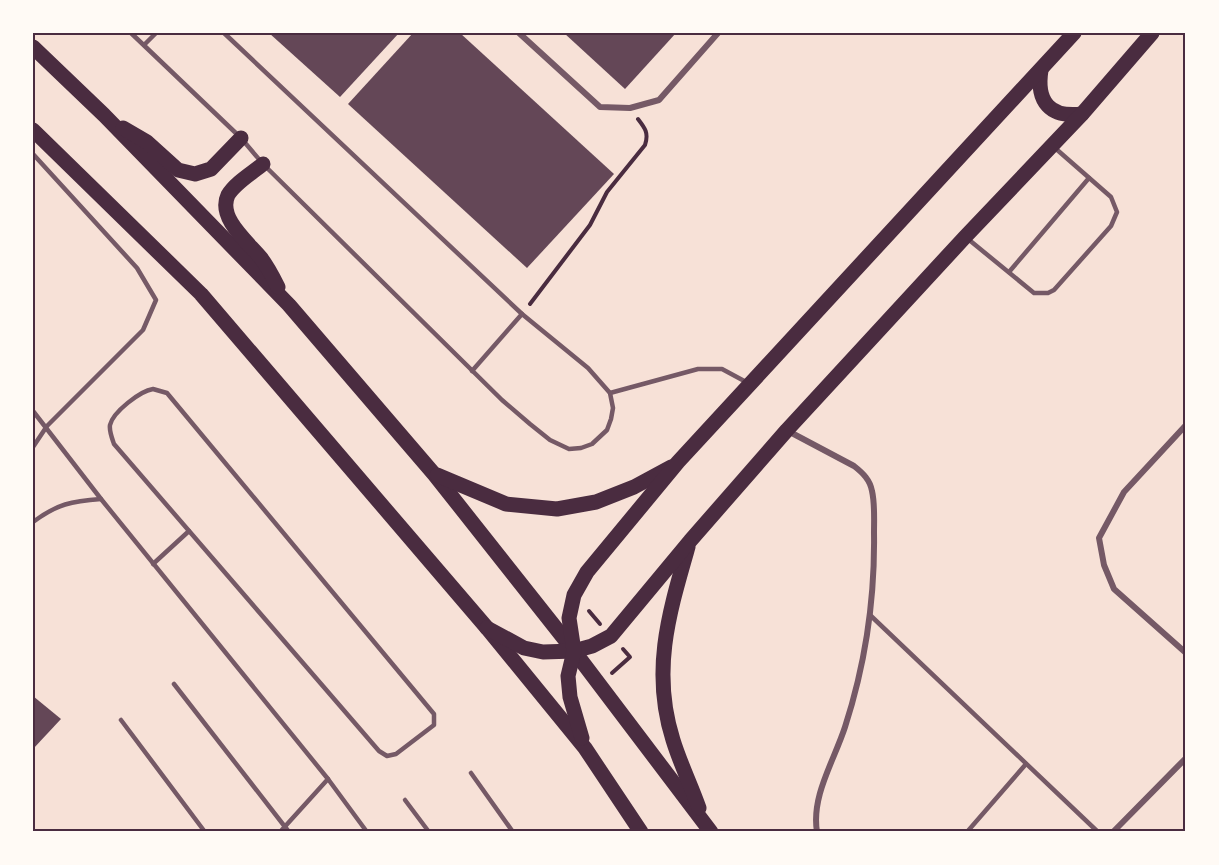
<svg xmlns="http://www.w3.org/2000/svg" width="1219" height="865" font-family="'Source Serif 4',serif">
<rect width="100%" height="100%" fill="#f7e1d7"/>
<!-- building -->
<g fill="#644757">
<path d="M 269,33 L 399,33 L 340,97 Z"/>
<path d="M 413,33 L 460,33 L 614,174 L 527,268 L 348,104 Z"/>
<path d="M 564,33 L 676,33 L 625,89 Z"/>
<path d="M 33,696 L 61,719 L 33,749 Z"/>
</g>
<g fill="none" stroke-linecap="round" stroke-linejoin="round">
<!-- path -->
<g stroke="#4a2c40" stroke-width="4">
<path d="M 530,304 L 590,225 L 607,192 L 645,145 C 649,133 645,128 638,119"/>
<path d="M 589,611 L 600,624"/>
<path d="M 612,673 L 630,657 L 623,649"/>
</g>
<!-- service -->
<g stroke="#755966" stroke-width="4.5">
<path d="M 131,33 L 241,138 L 263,164 L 502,400 L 530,424 L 550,440 L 569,449 L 581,448 L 592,444 L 607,430 L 611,419 L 613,408 L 610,393 L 588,368 L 522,314 L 224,33"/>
<path d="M 144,45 L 156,33"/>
<path d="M 33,154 L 137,268 L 156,300 L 143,330 L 47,426 L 33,447"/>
<path d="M 968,239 L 1034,293 L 1048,293 L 1054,290 L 1111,226 L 1117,212 L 1111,197 L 1055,148"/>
<path d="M 1009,272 L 1089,178"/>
<path d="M 472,371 L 522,314"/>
<path d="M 153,389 L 167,393 L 434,714 L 434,725 L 396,754 L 387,756 L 379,751 L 114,444 C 112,438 109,431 110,425 C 113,412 140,391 153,389 Z"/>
<path d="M 610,393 L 698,369 L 722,369 L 748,383"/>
<path d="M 33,411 L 101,499 L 328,779 L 367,832"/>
<path d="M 33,522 C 57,504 72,501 101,499"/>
<path d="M 153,564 L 189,531"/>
<path d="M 870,615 L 1098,832"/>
<path d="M 174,684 L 289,832"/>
<path d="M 121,720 L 205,832"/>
<path d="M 471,773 L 513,832"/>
<path d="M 405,800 L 429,832"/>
<path d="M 280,832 L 328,779"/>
<path d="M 967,832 L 1026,764"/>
</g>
<!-- minor -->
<g stroke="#755966" stroke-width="6">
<path d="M 519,33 L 600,107 L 630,108 L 659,100 L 718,33"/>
<path d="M 1186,425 L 1124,492 L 1099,538 L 1104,565 L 1114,589 L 1186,653"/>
<path d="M 788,431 L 854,466 C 863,473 870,480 872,491 C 875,504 874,519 874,533 C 875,598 865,665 845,727 C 834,761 811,796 817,832"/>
<path d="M 1113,832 L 1186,758"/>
</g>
<!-- primary -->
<g stroke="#4a2c40" stroke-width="15">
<path d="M 33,47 L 104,115 L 289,305 L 434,474 L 574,651 L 711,832"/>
<path d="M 1041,70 C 1036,102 1050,118 1082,114"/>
<path d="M 123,128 L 147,142 L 178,170 L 195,174 L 211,169 L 241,138"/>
<path d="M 33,130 L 201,294 L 487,628 L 585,748 L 641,832"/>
<path d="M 263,164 C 252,173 235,183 228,195 C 217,218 249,243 261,258 C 268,267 273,277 278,287"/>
<path d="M 437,475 L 506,504 L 557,509 L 596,502 L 634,487 L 671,467"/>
<path d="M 688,547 C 669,613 651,671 673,740 C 680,763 691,785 699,808"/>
<path d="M 487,628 L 524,648 L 543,652 L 574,651 L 592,646 L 611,636 L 690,541 L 787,430 L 965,237 L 1082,114 L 1152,33"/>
<path d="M 582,738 L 570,697 L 568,676 L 574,651 L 569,618 L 574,595 L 587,572 L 678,462 L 1074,33"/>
</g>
</g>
<!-- border -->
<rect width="1219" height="865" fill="none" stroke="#fffaf5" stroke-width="69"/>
<rect x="34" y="34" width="1150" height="796" fill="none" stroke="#4a2c40" stroke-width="2"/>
</svg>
